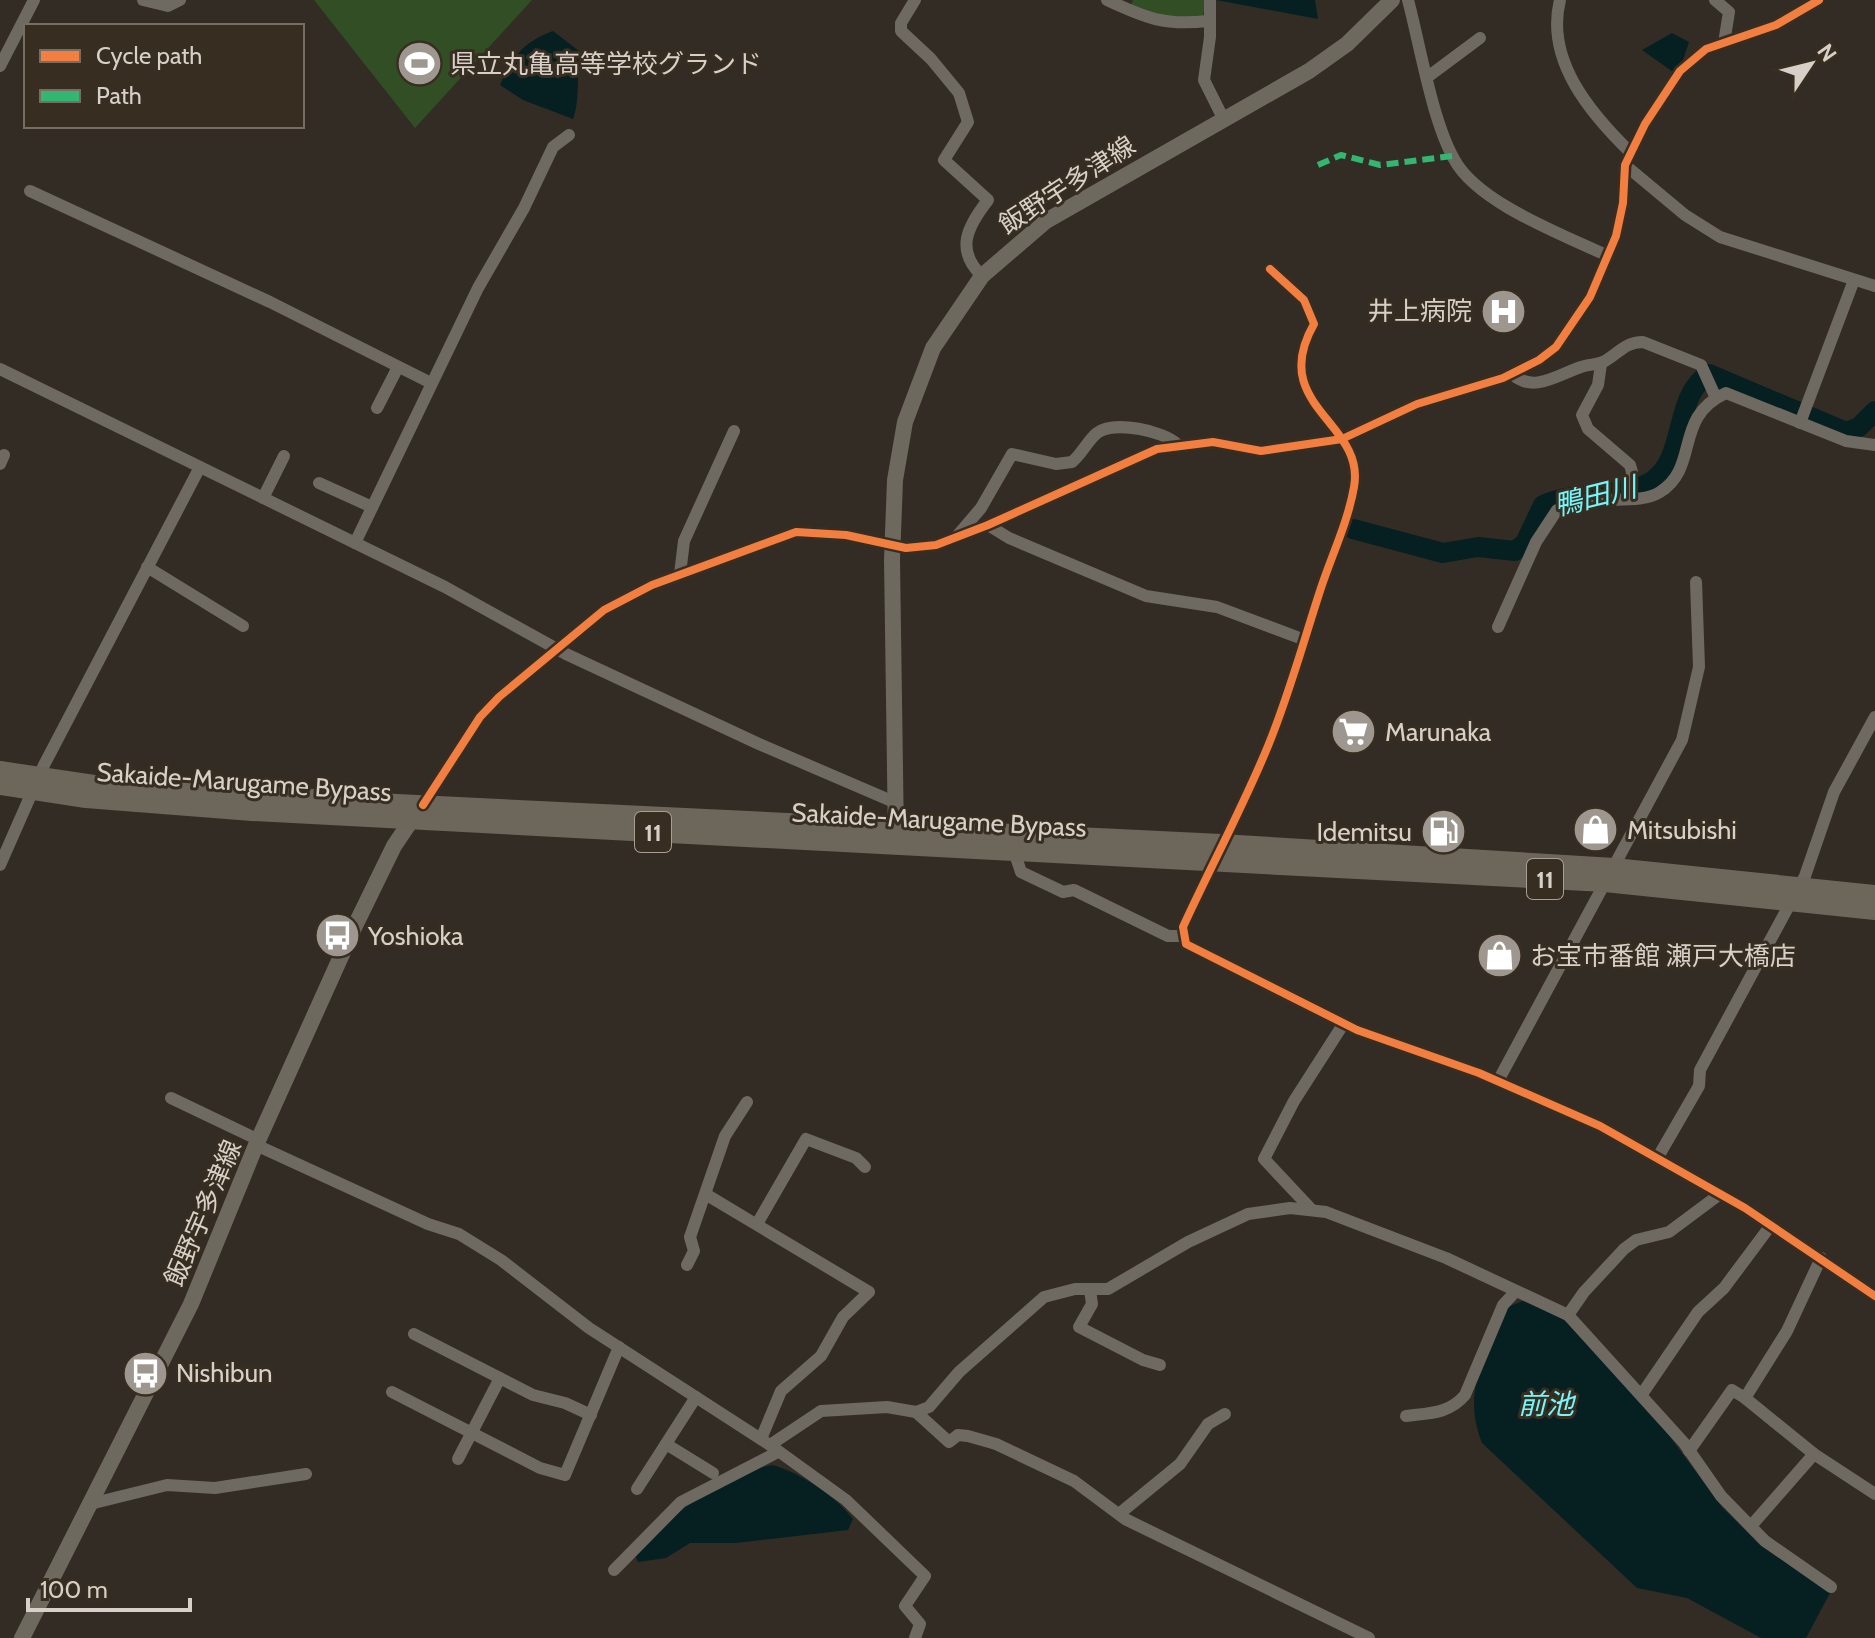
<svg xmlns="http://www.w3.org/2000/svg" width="1875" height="1638" font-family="Cabin,'Noto Sans JP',sans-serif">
<rect width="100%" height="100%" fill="#322c25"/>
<!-- green -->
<g fill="#324e24">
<path d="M 314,0 L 532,0 L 415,128 Z"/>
<path d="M 1133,0 L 1206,0 L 1203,16 L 1177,20 L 1131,6 Z"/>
</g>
<!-- water -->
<g fill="#062021">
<path d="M 1216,0 L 1315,0 L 1318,19 Z"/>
<path d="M 553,31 L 579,51 C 577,71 580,103 573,119 L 523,100 L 500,85 C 514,55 522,43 553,31 Z"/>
<path d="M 1672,33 L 1689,42 L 1683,60 L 1673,72 L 1642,50 Z"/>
<path d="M 1523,1301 L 1561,1316 L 1662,1426 L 1721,1506 L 1760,1545 L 1830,1593 L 1806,1638 L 1761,1638 L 1687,1598 L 1637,1588 L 1482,1443 C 1461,1389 1486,1357 1507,1307 Z"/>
<path d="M 773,1465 C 800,1473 836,1496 853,1519 L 848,1530 L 736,1543 L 690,1543 L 666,1558 L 638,1562 L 635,1555 C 670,1516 720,1474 773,1465 Z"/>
</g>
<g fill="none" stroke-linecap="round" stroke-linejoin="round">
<!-- river -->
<path stroke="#062021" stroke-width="20" d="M 1353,529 L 1443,553 L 1478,547 L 1515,551 L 1525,543 L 1543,505 C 1575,490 1626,498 1652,481 C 1687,458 1673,395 1709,374 L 1846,432 L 1859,427 L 1875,411"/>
<!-- minor -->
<g stroke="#6e6961" stroke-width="12">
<path d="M 143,0 L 168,6 L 180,0"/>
<path d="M 915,0 L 901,23 L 901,31 L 931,59 L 959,93 L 968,122 L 944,160 L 988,200 C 967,227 955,250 982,276"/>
<path d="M 1107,0 C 1146,18 1164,26 1208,21"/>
<path d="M 1210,0 L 1210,37 L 1204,80 L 1224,120"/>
<path d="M 1408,0 C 1420,45 1432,120 1454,159 C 1477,203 1564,235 1608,256"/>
<path d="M 1560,0 C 1545,60 1590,113 1631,153"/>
<path d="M 1715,0 L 1729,12 L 1724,43"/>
<path d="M 0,66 L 34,0"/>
<path d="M 1429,76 L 1480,38"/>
<path d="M 1625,165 L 1685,215 L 1720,237 L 1875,286"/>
<path d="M 30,191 L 270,302 L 431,383"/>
<path d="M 1270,269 L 1304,300 L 1314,324 C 1267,406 1366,422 1354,487 C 1348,522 1331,557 1320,591 C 1303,643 1289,695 1268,746 C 1243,807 1211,866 1183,927 L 1186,944 L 1357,1030 L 1479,1073 L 1600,1126 L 1745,1208 L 1875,1296"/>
<path d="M 1601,364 L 1598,385 L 1582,415 L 1588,429 L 1630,465 L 1632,472 L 1630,498"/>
<path d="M 0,369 L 445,587 L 566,654 L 759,744 L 894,802"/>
<path d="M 1512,374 C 1533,394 1559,374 1581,367 C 1589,364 1598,365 1605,361 C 1619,353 1625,342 1643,342 L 1701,365 L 1716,398"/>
<path d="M 377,408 L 398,367"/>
<path d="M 1800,423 L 1854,280"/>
<path d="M 0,464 L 4,455"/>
<path d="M 319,483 L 372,507"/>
<path d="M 263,498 L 284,456"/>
<path d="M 988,525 L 1009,538 L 1146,596 L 1217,607 L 1305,640"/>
<path d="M 958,535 L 981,508 L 1012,454 L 1056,464 L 1072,462 C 1082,454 1088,440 1097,433 C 1114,420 1164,431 1177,444"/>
<path d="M 355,543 L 478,288 L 524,208 L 553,147 L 569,135"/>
<path d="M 147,567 L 243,626"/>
<path d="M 680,574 L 684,541 L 734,431"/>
<path d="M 1498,627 L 1536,542 L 1557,510 C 1568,507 1581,503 1593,501 C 1613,498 1643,503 1660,492 C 1700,467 1673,417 1726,393 L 1846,441 L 1875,445"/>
<path d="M 423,805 L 480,717 L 499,697 L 604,610 L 652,585 L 796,532 L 846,535 L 906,548 L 936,545 L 988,525 L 1157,449 L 1213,442 L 1261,451 L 1342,439 L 1417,404 L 1503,378 L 1539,360 L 1556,347 L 1590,297 L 1616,236 L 1623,203 L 1625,165 L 1645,124 L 1680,71 L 1706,49 L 1776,25 L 1819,0"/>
<path d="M 1014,851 L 1021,872 L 1063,892 L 1074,890 L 1168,936 L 1183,936"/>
<path d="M 0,865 L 44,765 L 200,467"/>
<path d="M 1498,1081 L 1682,740 L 1699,667 L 1696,582"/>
<path d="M 171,1098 L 259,1140"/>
<path d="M 256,1145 L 428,1224 L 459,1234 L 501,1260 L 589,1328 L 770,1445 L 846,1500 L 925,1576 L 905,1606 L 920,1624 L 915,1638"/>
<path d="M 1658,1157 L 1699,1086 L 1700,1070 L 1805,876 L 1834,792 L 1875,717"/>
<path d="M 707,1195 L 869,1292 L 843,1317 L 821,1356 L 781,1391 L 761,1439"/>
<path d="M 1312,1210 L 1264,1159 L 1294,1101 L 1344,1023"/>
<path d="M 757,1224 L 806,1139 L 856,1158 L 865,1167"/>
<path d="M 1821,1258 L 1787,1331 L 1745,1398 L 1814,1454 L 1875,1494"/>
<path d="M 687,1265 L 694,1251 L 690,1237 L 725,1136 L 747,1102"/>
<path d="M 1090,1290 L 1092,1304 L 1079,1327 L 1143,1360 L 1160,1365"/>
<path d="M 1568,1315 L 1684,1443 L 1721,1496 L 1765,1541 L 1831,1587"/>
<path d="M 414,1334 L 533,1395 L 565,1403 L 591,1415"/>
<path d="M 392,1392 L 540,1468 L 565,1475 L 619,1347"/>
<path d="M 1642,1394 L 1698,1312 L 1724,1288 L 1771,1225"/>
<path d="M 916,1412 L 949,1442 L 958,1435 L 968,1436 L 996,1444 L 1074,1481 L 1125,1519 L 1369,1638"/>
<path d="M 1406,1416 C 1429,1413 1449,1414 1465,1395 L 1503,1305 L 1516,1291"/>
<path d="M 666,1444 L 713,1473"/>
<path d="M 770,1445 L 821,1411 L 887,1407 L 916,1412 L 929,1407 L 959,1372 L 1044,1297 L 1075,1289 L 1108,1289 L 1188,1242 L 1248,1214 L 1290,1208 L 1326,1212 L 1446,1258 L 1568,1315 L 1584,1292 L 1624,1249 L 1636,1240 L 1669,1232 L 1720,1194"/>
<path d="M 1689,1451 L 1732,1390 L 1745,1398"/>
<path d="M 458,1459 L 500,1378"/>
<path d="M 637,1489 L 696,1397"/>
<path d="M 90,1504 L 167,1485 L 215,1488 L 306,1474"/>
<path d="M 1119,1514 L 1180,1464 L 1208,1424 L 1225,1414"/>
<path d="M 1751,1526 L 1814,1454"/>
<path d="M 614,1570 L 681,1502 L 778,1452"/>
</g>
<!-- major -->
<g stroke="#6e695f" stroke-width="16">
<path d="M 896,839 L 892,560 L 895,480 L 905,422 L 933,348 L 982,276 L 1046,221 L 1309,71 L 1347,44 L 1392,0"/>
<path d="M 22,1638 L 191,1304 L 256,1145 L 352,932 L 394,846 L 417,812"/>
</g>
<!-- highway -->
<g stroke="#6c665b" stroke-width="20">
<path d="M 0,771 L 94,785 L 376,803 L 1221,844 L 1614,868 L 1875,895"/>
<path d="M 0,785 L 86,798 L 252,811 L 1605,882 L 1875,910"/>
</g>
<!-- quiet -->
<path stroke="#33b770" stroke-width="6" stroke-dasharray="12 6" stroke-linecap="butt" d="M 1318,165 L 1341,155 L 1380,165 L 1452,156"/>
<defs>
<g id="cycleway">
<path d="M 1270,269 L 1304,300 L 1314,324 C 1267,406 1366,422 1354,487 C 1348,522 1331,557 1320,591 C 1303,643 1289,695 1268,746 C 1243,807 1211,866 1183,927 L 1186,944 L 1357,1030 L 1479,1073 L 1600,1126 L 1745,1208 L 1875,1296"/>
<path d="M 423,805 L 480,717 L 499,697 L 604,610 L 652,585 L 796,532 L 846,535 L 906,548 L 936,545 L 988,525 L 1157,449 L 1213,442 L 1261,451 L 1342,439 L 1417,404 L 1503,378 L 1539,360 L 1556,347 L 1590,297 L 1616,236 L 1623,203 L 1625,165 L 1645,124 L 1680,71 L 1706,49 L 1776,25 L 1819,0"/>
</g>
</defs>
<!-- cycleway casing -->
<use href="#cycleway" stroke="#372d20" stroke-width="13"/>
<!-- cycleway -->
<use href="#cycleway" stroke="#f27e40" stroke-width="8"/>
</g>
<!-- icons -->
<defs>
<symbol id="stadium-disc" viewBox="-11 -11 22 22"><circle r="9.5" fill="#9d978f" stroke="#372d20"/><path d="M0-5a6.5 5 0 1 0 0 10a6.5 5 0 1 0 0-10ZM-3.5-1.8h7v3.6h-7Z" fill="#fff"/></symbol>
<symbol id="hospital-disc" viewBox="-11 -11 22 22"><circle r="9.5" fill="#9d978f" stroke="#372d20"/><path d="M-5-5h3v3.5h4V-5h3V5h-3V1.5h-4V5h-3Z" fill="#fff"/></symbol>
<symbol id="supermarket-disc" viewBox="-11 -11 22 22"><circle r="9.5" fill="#9d978f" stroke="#372d20"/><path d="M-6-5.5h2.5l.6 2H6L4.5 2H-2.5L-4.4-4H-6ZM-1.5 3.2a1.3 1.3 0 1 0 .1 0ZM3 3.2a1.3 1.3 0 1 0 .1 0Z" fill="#fff"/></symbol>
<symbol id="shop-disc" viewBox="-11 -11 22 22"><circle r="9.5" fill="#9d978f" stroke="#372d20"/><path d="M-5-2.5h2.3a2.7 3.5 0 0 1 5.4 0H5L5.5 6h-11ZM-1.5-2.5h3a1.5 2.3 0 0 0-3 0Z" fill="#fff"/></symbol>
<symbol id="fuel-disc" viewBox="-11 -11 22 22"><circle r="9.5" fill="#9d978f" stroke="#372d20"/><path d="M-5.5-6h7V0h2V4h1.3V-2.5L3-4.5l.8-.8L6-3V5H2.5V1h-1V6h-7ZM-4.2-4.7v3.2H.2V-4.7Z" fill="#fff"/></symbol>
<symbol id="bus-disc" viewBox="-11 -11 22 22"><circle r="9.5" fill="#9d978f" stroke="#372d20"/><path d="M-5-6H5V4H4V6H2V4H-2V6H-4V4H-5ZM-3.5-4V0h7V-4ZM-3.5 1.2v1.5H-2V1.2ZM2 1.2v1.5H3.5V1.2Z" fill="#fff"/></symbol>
</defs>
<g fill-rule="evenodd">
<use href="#stadium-disc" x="394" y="38" width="51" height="51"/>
<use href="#hospital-disc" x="1478" y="286" width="51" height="51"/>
<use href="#supermarket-disc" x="1328" y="706" width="51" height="51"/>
<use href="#shop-disc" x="1570" y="804" width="51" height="51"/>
<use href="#fuel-disc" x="1418" y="806" width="51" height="51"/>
<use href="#bus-disc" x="312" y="910" width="51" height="51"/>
<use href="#shop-disc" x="1474" y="930" width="51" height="51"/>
<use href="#bus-disc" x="120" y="1348" width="51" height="51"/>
</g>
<g text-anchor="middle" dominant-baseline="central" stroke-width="6" stroke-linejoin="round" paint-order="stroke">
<!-- shield labels -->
<g fill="#372d20" stroke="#a79f96" stroke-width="2">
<rect x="635" y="812" width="36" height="40" rx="6"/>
<rect x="1527" y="859" width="36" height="40" rx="6"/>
</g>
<g font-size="24" font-weight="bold" fill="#d7d0c8">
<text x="653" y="832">11</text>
<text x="1545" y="879">11</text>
</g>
<!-- poi labels -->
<g font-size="26" fill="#d7d0c8" stroke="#372d20" text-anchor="start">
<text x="450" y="64">県立丸亀高等学校グランド</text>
<text x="1472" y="311" text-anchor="end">井上病院</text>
<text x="1385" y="732">Marunaka</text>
<text x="1627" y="830">Mitsubishi</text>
<text x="1412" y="832" text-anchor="end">Idemitsu</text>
<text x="368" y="936">Yoshioka</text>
<text x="1530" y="956">お宝市番館 瀬戸大橋店</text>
<text x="176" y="1373">Nishibun</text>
</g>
<!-- street labels -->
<g font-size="26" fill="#d7d0c8" stroke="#372d20">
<text transform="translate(1067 185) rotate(-33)">飯野宇多津線</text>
<text transform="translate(244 782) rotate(4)">Sakaide-Marugame Bypass</text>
<text transform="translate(939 820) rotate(3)">Sakaide-Marugame Bypass</text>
<text transform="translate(203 1213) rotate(-67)">飯野宇多津線</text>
</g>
<!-- water labels -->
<g font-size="28" font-style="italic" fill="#71f7fc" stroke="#372d20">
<text transform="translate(1595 496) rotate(-14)">鴨田川</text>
<text x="1546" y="1404">前池</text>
</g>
</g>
<!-- legend -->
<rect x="24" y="24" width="280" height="104" fill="#372d20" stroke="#776e63" stroke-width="2"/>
<rect x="40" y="50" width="40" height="12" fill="#f27e40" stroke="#776e63" stroke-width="2"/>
<text x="96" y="64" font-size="24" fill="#d7d0c8">Cycle path</text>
<rect x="40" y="90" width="40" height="12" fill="#33b770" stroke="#776e63" stroke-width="2"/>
<text x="96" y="104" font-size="24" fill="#d7d0c8">Path</text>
<!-- north arrow -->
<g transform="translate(1811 64) rotate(55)" stroke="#372d20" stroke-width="6" paint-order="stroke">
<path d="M0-6L14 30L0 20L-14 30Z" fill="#d7d0c8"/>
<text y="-12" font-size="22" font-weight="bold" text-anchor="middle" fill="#d7d0c8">N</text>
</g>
<!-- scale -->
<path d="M28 1598v12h162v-12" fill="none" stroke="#d7d0c8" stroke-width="4"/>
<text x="40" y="1598" font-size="24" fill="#d7d0c8" stroke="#372d20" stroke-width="6" paint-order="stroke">100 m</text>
</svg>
